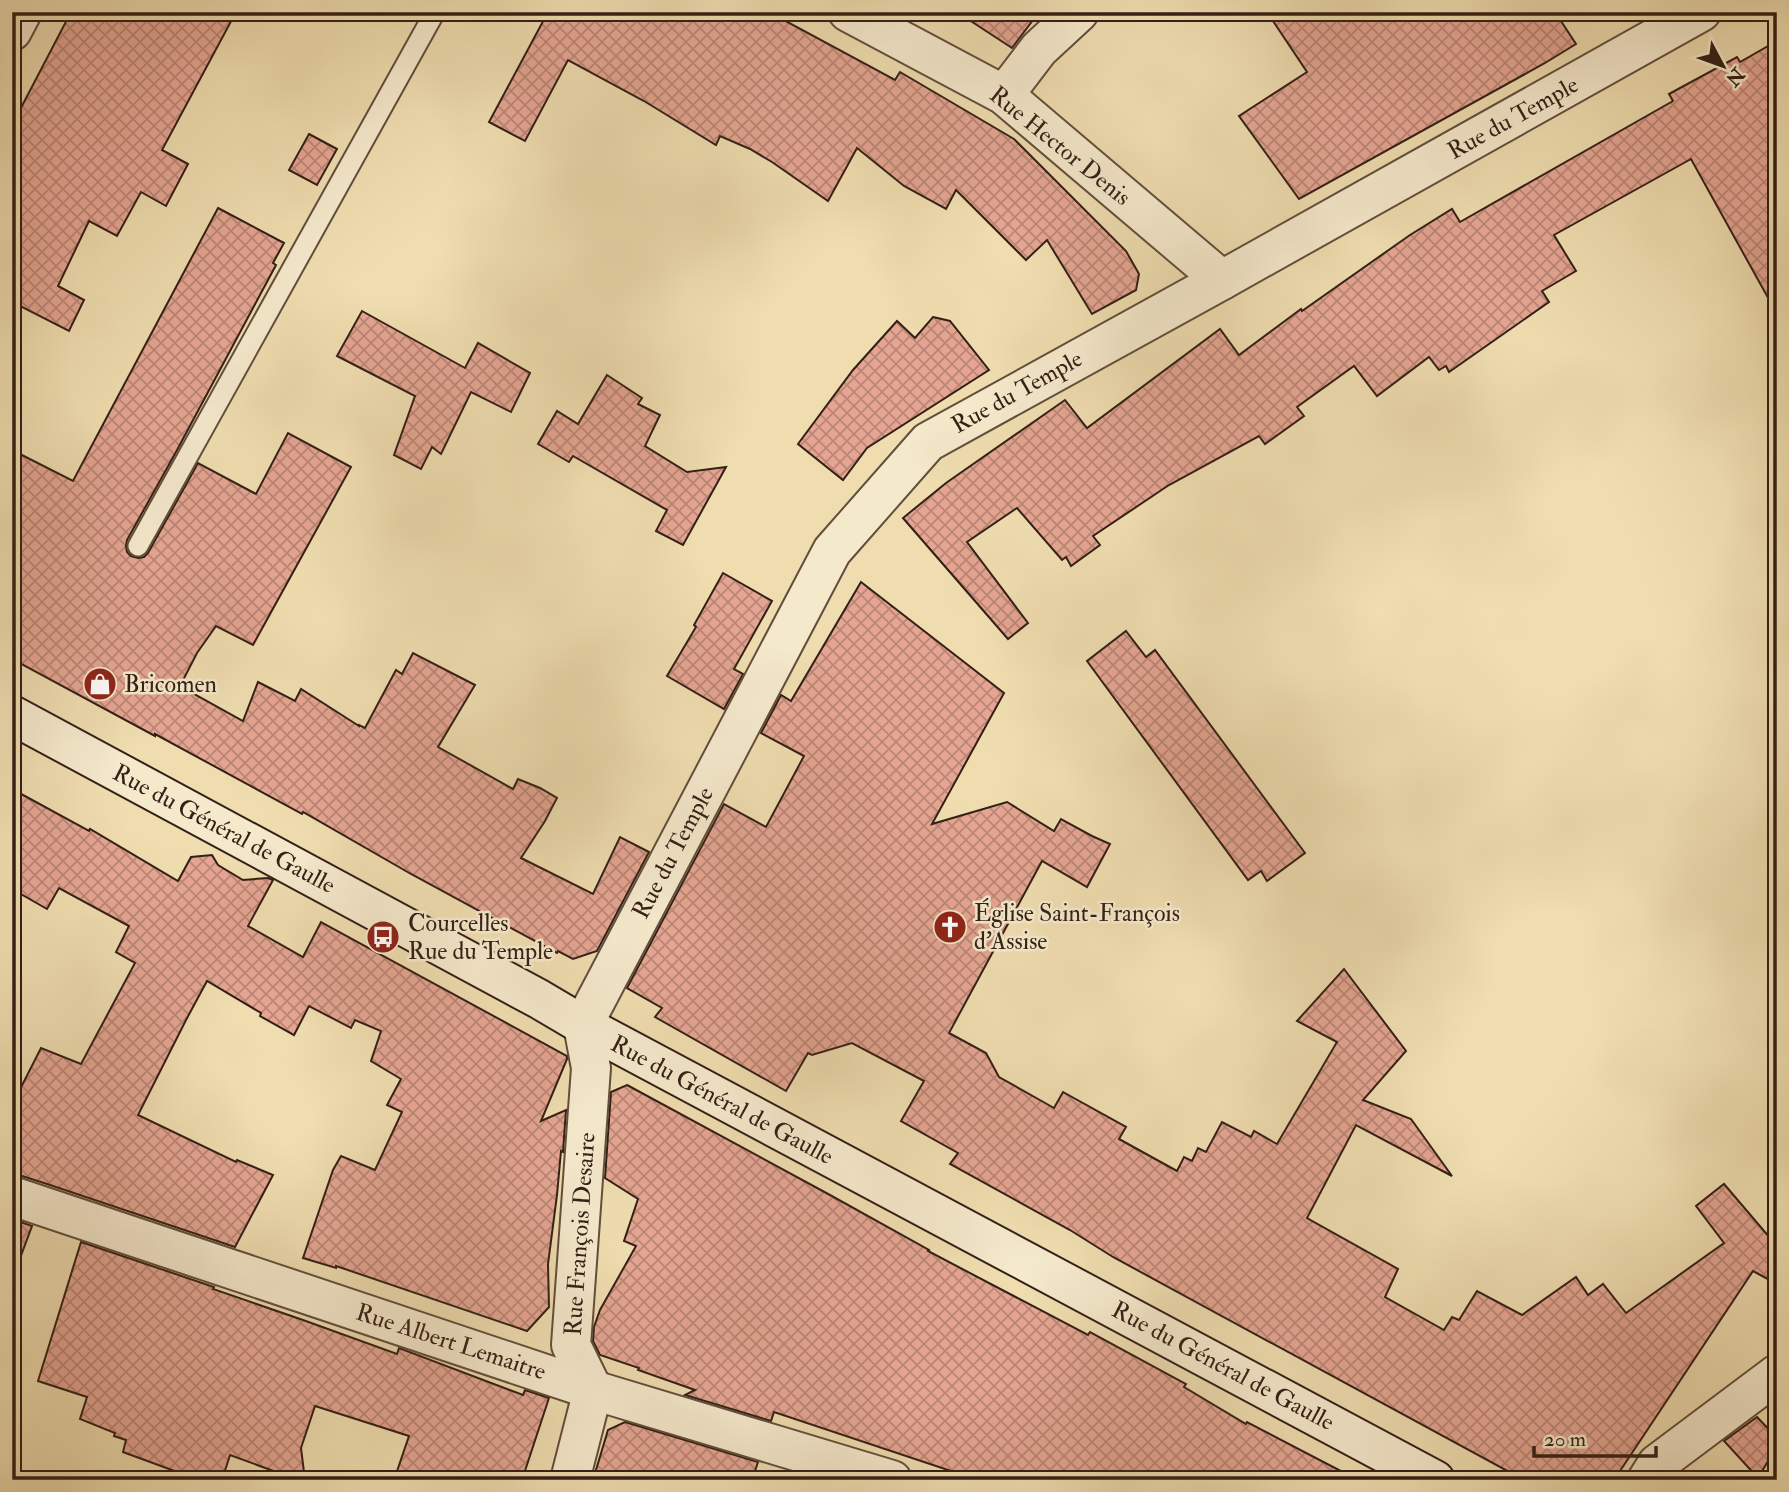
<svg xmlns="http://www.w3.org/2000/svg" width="1789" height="1492" font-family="'IM FELL Double Pica',serif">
<defs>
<pattern id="building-cross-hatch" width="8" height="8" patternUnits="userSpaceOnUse" patternTransform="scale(1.75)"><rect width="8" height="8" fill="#e5a592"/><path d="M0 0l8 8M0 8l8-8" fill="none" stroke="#ba8676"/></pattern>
</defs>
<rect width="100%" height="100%" fill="#efddb0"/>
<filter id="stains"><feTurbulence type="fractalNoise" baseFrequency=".00286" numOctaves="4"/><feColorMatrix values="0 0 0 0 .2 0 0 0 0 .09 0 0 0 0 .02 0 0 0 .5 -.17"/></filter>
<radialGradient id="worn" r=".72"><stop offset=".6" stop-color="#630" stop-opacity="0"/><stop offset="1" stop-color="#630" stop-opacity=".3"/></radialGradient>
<!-- building -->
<g fill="url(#building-cross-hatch)" stroke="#331f15" stroke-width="2">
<path d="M 71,12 L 236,12 L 162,150 L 188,164 L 166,206 L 141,192 L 117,236 L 89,221 L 58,286 L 84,300 L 69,331 L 12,302 L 12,125 Z"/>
<path d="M 548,12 L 769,12 L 895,80 L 900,72 L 1014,139 L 1126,251 L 1139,274 L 1136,290 L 1092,314 L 1047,240 L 1026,260 L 956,190 L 946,209 L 904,186 L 857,148 L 828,201 L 772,162 L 750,149 L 720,136 L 716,145 L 644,101 L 568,60 L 525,141 L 489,122 Z"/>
<path d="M 957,12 L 1039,12 L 1012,48 Z"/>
<path d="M 1267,12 L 1555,12 L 1576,44 L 1545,63 L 1299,199 L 1239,116 L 1307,72 Z"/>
<path d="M 1777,41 L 1777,314 L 1691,159 L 1554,235 L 1576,271 L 1542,291 L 1549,302 L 1449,372 L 1446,366 L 1439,370 L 1429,357 L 1377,396 L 1354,366 L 1297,407 L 1304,416 L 1265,444 L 1259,436 L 1169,485 L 1093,536 L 1100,545 L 1071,566 L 1066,557 L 1062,560 L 1017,508 L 967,542 L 1028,623 L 1008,639 L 903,518 L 946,483 L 1065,400 L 1087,428 L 1220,329 L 1239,355 L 1301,309 L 1302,311 L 1410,235 L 1452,209 L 1460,222 L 1673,101 L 1669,94 L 1737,57 L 1740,62 Z"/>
<path d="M 309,134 L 337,149 L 317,185 L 289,170 Z"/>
<path d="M 218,208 L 284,243 L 273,263 L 276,265 L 176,452 L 127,540 L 126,546 L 127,552 L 131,556 L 138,558 L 144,557 L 148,553 L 198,463 L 256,494 L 288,433 L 351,467 L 253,645 L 216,626 L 197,653 L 180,686 L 243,721 L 258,682 L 295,701 L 301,689 L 359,726 L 359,725 L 365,728 L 396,670 L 402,674 L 413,653 L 475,685 L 438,747 L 513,789 L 518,779 L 540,788 L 557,798 L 545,821 L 521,858 L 593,894 L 620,837 L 649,852 L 597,951 L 573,959 L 558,951 L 557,953 L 411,874 L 303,812 L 302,814 L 155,734 L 155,736 L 12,659 L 12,450 L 73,481 Z"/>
<path d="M 362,311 L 465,368 L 478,343 L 530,373 L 511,412 L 471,392 L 441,454 L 432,447 L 421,469 L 394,455 L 415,396 L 337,356 Z"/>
<path d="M 933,317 L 950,321 L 989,370 L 867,448 L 843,480 L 798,444 L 853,370 L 897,321 L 915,338 Z"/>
<path d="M 607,375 L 642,398 L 638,404 L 660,415 L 645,446 L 687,472 L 726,467 L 683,545 L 656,531 L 667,510 L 573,456 L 569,462 L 538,444 L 557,411 L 578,424 Z"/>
<path d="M 723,573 L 772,601 L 734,669 L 743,674 L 724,709 L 667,676 L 696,627 L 694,625 Z"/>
<path d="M 861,582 L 1004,693 L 932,824 L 1007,802 L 1054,831 L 1061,819 L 1092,836 L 1110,844 L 1087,887 L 1042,861 L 949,1033 L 986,1053 L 999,1077 L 1054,1108 L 1063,1092 L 1126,1127 L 1119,1139 L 1177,1171 L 1184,1157 L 1192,1161 L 1198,1148 L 1206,1152 L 1222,1122 L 1251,1137 L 1254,1131 L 1277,1144 L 1337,1042 L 1297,1021 L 1344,969 L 1406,1051 L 1363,1100 L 1411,1119 L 1452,1176 L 1356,1125 L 1307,1218 L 1398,1269 L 1385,1297 L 1444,1330 L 1452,1317 L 1459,1320 L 1477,1291 L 1522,1315 L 1576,1277 L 1588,1295 L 1603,1284 L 1626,1313 L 1724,1243 L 1696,1206 L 1724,1184 L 1777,1246 L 1777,1284 L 1753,1271 L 1614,1480 L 1524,1480 L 1113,1257 L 1070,1230 L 950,1164 L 958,1153 L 901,1121 L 924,1081 L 852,1043 L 812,1055 L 808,1053 L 786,1091 L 655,1017 L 662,1008 L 627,988 L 724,804 L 766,827 L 804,756 L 761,733 L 781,695 L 791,701 Z"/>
<path d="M 1126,631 L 1146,657 L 1155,650 L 1305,853 L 1267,881 L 1261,871 L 1248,880 L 1087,661 Z"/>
<path d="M 12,789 L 89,831 L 90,829 L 178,881 L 191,857 L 212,855 L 218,865 L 243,880 L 268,878 L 273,880 L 248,926 L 303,957 L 321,922 L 567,1056 L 567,1059 L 541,1121 L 566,1110 L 563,1152 L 561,1151 L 557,1195 L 548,1264 L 549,1307 L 527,1331 L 336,1266 L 336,1268 L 303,1258 L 333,1170 L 341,1156 L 375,1170 L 402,1112 L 387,1105 L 401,1079 L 371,1061 L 381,1031 L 355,1020 L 351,1028 L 309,1006 L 294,1035 L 260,1016 L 261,1013 L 207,981 L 186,1020 L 138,1115 L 236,1162 L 237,1160 L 273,1175 L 235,1247 L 47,1184 L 19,1175 L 12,1175 L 12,1105 L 41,1048 L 81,1064 L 135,963 L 116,952 L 129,926 L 59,888 L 47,909 L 12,889 Z"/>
<path d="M 627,1085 L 830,1195 L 929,1250 L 928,1251 L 1088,1335 L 1090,1332 L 1186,1384 L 1184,1387 L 1246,1424 L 1247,1422 L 1358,1480 L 978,1480 L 774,1412 L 771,1421 L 685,1395 L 695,1390 L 638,1370 L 639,1368 L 600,1355 L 593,1341 L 594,1327 L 600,1310 L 636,1246 L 624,1241 L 638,1199 L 605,1178 L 611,1092 Z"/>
<path d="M 12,1219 L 32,1226 L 16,1269 L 12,1268 Z"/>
<path d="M 81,1242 L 214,1287 L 213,1289 L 303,1320 L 397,1354 L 399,1348 L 523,1395 L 525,1390 L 549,1398 L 522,1480 L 394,1480 L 409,1436 L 315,1406 L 301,1448 L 305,1480 L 298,1480 L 230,1455 L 222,1480 L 199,1480 L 123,1452 L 126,1440 L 114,1436 L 115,1433 L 80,1419 L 87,1397 L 38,1381 Z"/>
<path d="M 1757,1417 L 1777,1438 L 1777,1446 L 1758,1478 L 1724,1441 Z"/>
<path d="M 625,1422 L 758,1462 L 752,1480 L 593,1480 L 608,1430 Z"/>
</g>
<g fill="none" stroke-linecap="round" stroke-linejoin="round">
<defs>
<path id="lane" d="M 138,546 L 435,12"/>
<g id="street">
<path d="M 848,12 L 1004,95 L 1222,280"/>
<path d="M 12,31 L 22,12"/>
<path d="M 1004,95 L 1039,49 L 1079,12"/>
<path d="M 12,1196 L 593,1390 L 892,1480"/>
<path d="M 570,1480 L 593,1390 L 571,1345 L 591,1068 L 583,1025 L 832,551 L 928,442 L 1222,280 L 1701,12"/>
<path d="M 1647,1480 L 1657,1464 L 1777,1374"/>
</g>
<path id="secondary" d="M 12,715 L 539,999 L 583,1025 L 1435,1480"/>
</defs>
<!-- lane casing -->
<use href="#lane" stroke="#624e3c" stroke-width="23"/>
<!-- street casing -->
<use href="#street" stroke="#624e3c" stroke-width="42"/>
<!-- secondary casing -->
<use href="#secondary" stroke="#331f15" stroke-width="42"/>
<!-- lane -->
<use href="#lane" stroke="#f5e9cc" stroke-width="19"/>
<!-- street -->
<use href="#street" stroke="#f5e9cc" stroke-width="38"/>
<!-- secondary -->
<use href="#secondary" stroke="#f5e9cc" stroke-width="38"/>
</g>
<!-- icons -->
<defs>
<symbol id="shop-disc" viewBox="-11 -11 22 22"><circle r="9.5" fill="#8f2418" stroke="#f5e9cc"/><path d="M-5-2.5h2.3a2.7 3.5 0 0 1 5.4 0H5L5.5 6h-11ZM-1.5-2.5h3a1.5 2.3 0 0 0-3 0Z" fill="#fff"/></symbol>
<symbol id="church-disc" viewBox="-11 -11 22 22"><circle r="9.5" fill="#8f2418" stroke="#f5e9cc"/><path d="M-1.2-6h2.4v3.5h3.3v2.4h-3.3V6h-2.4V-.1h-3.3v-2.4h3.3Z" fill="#fff"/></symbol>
<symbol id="bus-disc" viewBox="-11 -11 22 22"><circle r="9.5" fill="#8f2418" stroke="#f5e9cc"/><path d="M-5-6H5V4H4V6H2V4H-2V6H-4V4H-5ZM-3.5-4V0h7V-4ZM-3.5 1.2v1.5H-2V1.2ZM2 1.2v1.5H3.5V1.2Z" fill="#fff"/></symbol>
</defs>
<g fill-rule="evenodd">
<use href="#shop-disc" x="81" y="665" width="38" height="38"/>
<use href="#church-disc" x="931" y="908" width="38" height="38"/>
<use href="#bus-disc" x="364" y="918" width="38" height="38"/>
</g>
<g text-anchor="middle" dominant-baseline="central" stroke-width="5" stroke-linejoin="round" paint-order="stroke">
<!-- street labels -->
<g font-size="24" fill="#331f15" stroke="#f5e9cc">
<text transform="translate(1513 118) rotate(-29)">Rue du Temple</text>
<text transform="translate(1060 146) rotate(39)">Rue Hector Denis</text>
<text transform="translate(1017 392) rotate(-29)">Rue du Temple</text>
<text transform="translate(224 829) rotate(28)">Rue du Général de Gaulle</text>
<text transform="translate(673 853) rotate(-62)">Rue du Temple</text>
<text transform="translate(722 1100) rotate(28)">Rue du Général de Gaulle</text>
<text transform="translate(580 1234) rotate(-86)">Rue François Desaire</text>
<text transform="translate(451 1342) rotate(18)">Rue Albert Lemaitre</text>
<text transform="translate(1223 1366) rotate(28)">Rue du Général de Gaulle</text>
</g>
<!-- poi labels -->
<g font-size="24" fill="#331f15" stroke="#f5e9cc" text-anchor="start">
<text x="124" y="684">Bricomen</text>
<text x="974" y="913">Église Saint-François<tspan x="974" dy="28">d'Assise</tspan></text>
<text x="408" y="923">Courcelles<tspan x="408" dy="28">Rue du Temple</tspan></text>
</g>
</g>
<!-- margin -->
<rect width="1789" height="1492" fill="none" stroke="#efddb0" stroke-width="42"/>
<rect x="14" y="14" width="1761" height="1464" fill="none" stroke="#331f15" stroke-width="3.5"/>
<rect x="21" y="21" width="1747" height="1450" fill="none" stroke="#331f15" stroke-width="2"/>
<!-- north arrow -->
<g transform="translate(1723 66) rotate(131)" stroke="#f5e9cc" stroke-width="5" paint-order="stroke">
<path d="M0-5L12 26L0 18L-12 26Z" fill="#331f15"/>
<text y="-10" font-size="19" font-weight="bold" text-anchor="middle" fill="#331f15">N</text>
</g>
<!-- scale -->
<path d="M1534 1446v10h122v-10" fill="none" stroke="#331f15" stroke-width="3.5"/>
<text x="1544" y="1446" font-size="21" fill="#331f15" stroke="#f5e9cc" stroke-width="5" paint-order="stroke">20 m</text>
<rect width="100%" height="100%" filter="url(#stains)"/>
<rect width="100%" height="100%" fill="url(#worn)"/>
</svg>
